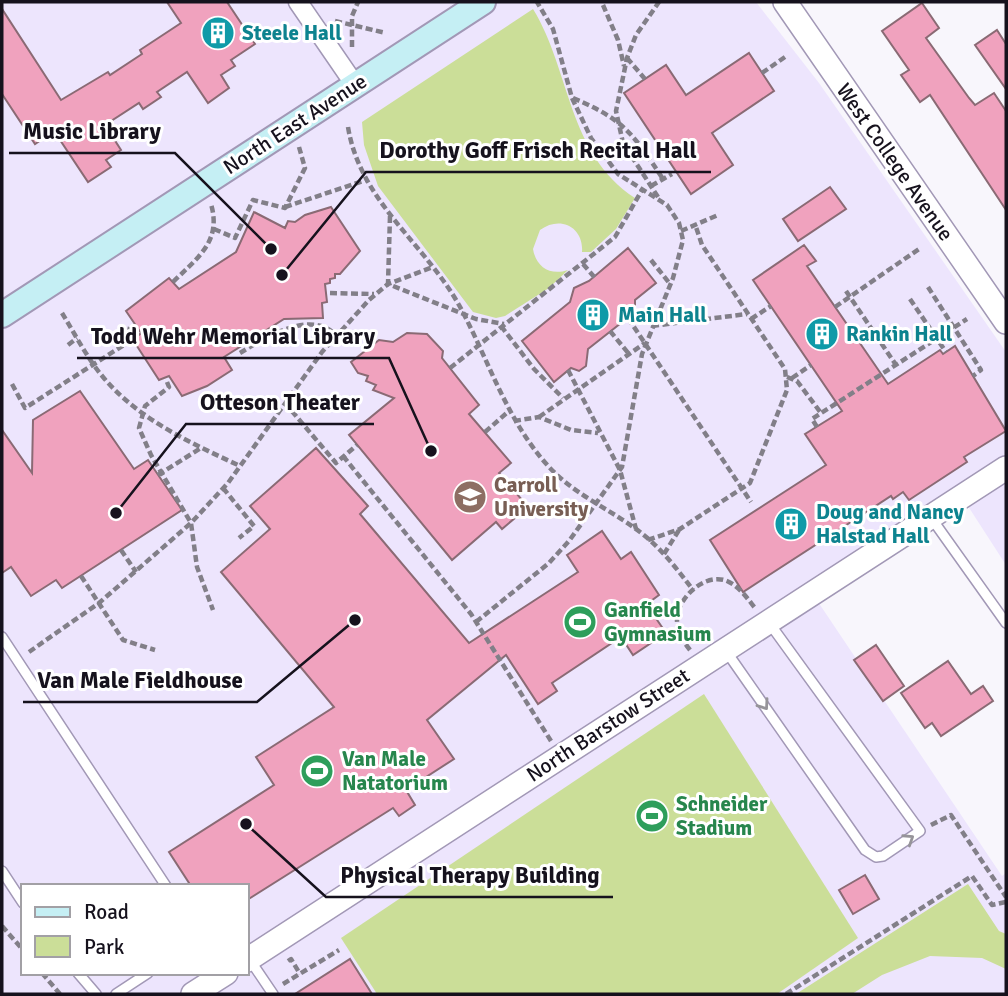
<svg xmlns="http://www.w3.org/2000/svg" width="1008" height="996" font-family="Signika,sans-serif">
<rect width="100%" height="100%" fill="#f8f6fc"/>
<!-- built -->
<path fill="#ede5fd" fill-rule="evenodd" d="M 2,2 L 756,2 L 819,83 L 1006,352 L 1006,565 L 955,486 L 806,584 L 1002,876 L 1006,873 L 1006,994 L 2,994 ZM 23,886 L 247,886 L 247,973 L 23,973 Z"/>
<!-- green -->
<g fill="#cbde98">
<path d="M 533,9 C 571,71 567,153 635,198 L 616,229 L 591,252 L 582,252 C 584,227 560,215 540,230 L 533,249 C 536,267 550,276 568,270 L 549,288 L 505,316 L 496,318 L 473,312 L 378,186 L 364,145 L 362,122 Z"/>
<path d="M 704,694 L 858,938 L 777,994 L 377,994 L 341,938 Z"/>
<path d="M 968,884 L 999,931 L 1006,934 L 1006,969 L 982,958 L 930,956 L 882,975 L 852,994 L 796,994 Z"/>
</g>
<!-- building -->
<g fill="#f0a2be" stroke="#8a6a74" stroke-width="2">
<path d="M 167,2 L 227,2 L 255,44 L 231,60 L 235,66 L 221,75 L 229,88 L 208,103 L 187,72 L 157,92 L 161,97 L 143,109 L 139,103 L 105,125 L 121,150 L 106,160 L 111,167 L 88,182 L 54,131 L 35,144 L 2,94 L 2,9 L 61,100 L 108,72 L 110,75 L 142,54 L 140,50 L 181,23 Z"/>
<path d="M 922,3 L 939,28 L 926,38 L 969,98 L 975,105 L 994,93 L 1006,111 L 1006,210 L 930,95 L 920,102 L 901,75 L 909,70 L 882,31 Z"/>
<path d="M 997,30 L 1006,44 L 1006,89 L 975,45 Z"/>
<path d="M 749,53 L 774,91 L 712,133 L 733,165 L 691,194 L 624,93 L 666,65 L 686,95 Z"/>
<path d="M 830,187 L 846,209 L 798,241 L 783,219 Z"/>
<path d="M 331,207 L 360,251 L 340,274 L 335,274 L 335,278 L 330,279 L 330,283 L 325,284 L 327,302 L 322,303 L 323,318 L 284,319 L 224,357 L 232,370 L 207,386 L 182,396 L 169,376 L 159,380 L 133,340 L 141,333 L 126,311 L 169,278 L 179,289 L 236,252 L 254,212 L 285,228 L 288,221 L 295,222 L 305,215 Z"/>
<path d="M 804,245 L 816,261 L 807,266 L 888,384 L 940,350 L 943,354 L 955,346 L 1006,431 L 964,457 L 967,462 L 909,500 L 903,492 L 893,499 L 891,496 L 743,592 L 710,540 L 826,465 L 805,434 L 842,411 L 753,280 Z"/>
<path d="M 628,248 L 656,283 L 635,300 L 635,312 L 588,349 L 586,366 L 579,371 L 571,368 L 554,382 L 522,341 L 570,302 L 574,288 L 589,281 Z"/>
<path d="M 407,333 L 427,334 L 443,351 L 442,358 L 479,405 L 469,414 L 511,463 L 499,473 L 528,507 L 502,529 L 496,522 L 452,560 L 349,435 L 394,398 L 373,390 L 376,385 L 366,381 L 368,376 L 358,373 L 351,362 L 379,340 L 393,342 Z"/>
<path d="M 80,391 L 134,469 L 148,460 L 182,510 L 62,588 L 56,580 L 31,596 L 11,567 L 2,573 L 2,430 L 32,473 L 33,420 Z"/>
<path d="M 316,448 L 368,506 L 360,514 L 469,643 L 578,572 L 567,555 L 602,531 L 621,559 L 631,552 L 659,595 L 651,601 L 658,610 L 653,614 L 666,633 L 633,655 L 621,637 L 552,683 L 557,691 L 538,704 L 506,655 L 427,720 L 454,759 L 406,790 L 415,805 L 399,816 L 393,808 L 247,900 L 247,886 L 191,886 L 169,852 L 274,785 L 256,757 L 334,707 L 221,572 L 270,529 L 250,506 Z"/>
<path d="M 876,645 L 904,686 L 883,701 L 854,660 Z"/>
<path d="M 948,661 L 971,694 L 983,686 L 993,701 L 941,736 L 932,723 L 925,728 L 901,693 Z"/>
<path d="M 865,875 L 879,899 L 853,914 L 839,890 Z"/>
<path d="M 350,959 L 372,994 L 295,994 Z"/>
</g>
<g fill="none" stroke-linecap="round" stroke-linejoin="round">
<defs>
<g id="service">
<path d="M 932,519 L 1006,623"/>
<path d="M 2,637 L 166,886"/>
<path d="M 726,651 L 865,850 L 876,857 L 883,856 L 920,831 L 770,624"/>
<path d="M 2,871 L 23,903"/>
<path d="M 250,960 L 273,994"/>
<path d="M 78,973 L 96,994"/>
<path d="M 116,994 L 148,973"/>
</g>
<path id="minor" d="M 298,2 L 355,85"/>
<g id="tertiary">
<path d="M 785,2 L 1006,322"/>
<path d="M 247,960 L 1006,468"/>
<path d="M 193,994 L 226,973"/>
</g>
<path id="secondary" d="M 2,315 L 483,2"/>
</defs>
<!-- service casing -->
<use href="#service" stroke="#a298b6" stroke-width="12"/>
<!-- minor casing -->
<use href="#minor" stroke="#a298b6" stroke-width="21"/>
<!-- tertiary casing -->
<use href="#tertiary" stroke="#a298b6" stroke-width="26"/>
<!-- secondary casing -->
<use href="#secondary" stroke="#a298b6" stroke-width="28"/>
<!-- path -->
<g stroke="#827f88" stroke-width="4.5" stroke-dasharray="7 3.5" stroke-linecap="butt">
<path d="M 603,5 L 618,40 L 624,66"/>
<path d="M 335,21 L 386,33"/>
<path d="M 352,47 L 352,16 L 358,2"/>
<path d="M 627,58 L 645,79"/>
<path d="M 762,73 L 785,57"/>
<path d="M 573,98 C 625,120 633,134 663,179"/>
<path d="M 348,127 C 360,201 424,243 459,305 C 489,360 506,420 549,467 C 575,495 610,509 640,532 C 661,548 677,569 693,590"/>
<path d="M 602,156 L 623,143"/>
<path d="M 651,186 L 672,174"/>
<path d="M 658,197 L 623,143 L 616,111 L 627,58 L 636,35 L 659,2"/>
<path d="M 285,207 L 366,180"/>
<path d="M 390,216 L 388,284 L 476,319 L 504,324"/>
<path d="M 214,229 L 235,238 L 253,200 L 285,208 L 305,168 L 299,147"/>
<path d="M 681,231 L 718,215"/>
<path d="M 651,260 L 670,284"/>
<path d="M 583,264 L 596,279"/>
<path d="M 173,282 C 197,258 222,242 211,204"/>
<path d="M 928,287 L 981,370 L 973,376"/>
<path d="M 846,291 L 896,365"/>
<path d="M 330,293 L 374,294"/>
<path d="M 910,299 L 946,352"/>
<path d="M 835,307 L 919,249"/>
<path d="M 62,313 C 75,334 87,358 103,377 C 139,420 191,443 240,466"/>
<path d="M 628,318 L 751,502"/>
<path d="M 751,319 L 771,306"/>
<path d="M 501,326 L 534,369 L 563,398"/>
<path d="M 652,326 L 747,314"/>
<path d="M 610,331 L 629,354"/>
<path d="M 68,345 L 77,338"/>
<path d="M 240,353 C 265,338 311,308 337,336"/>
<path d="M 450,368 L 615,237 L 642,190"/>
<path d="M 568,370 L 620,470 L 636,529"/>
<path d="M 787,377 L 797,381 L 821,413"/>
<path d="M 792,378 L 811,365"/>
<path d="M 167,382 L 169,387 L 145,406 L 139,428 L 151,455 L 191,523 L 197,567 L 213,610"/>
<path d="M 12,384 L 25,408 L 127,343 L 130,327"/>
<path d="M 285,403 L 336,463 L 357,445"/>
<path d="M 539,417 L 645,343"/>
<path d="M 514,421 L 539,417 L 571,430 L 598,433"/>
<path d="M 817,427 L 812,419 L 967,319"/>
<path d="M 485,432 L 509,411"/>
<path d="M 343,456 L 471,614 L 551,741"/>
<path d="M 158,475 L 201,448"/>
<path d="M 223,488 L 254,526 L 239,538"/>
<path d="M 648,540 L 680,529 L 750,483 L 787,390 L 785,369 L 702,245 L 696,227"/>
<path d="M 121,550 L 136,572"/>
<path d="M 664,554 L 679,530"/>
<path d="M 81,576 L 123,640 L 155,650"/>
<path d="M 476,622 L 549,563 L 569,541 L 622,467 L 642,354 L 673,278 L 683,240 L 679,223 L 667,205 L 618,174 L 591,138 L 572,98 L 553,29 L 537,2"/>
<path d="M 690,650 C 683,641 677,632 677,620 C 677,598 705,572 727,581 C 740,587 747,598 755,608"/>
<path d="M 29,652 L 99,603 L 191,523 L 228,483 L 322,352 L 369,300 L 388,284 L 433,267"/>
<path d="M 931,825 L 951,815 L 1006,897"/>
<path d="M 2,926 L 23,950"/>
<path d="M 288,961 L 291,959 L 300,974"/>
<path d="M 42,973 L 60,994"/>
<path d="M 283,984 L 339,950"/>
<path d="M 786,994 L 972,876 L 992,905 L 1006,902"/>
</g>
<!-- service -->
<use href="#service" stroke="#fff" stroke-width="9"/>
<!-- minor -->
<use href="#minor" stroke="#fff" stroke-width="18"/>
<!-- tertiary -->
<use href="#tertiary" stroke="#fff" stroke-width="23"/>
<!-- secondary -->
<use href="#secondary" stroke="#c5eff4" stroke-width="24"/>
</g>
<!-- one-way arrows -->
<defs><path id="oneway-chevron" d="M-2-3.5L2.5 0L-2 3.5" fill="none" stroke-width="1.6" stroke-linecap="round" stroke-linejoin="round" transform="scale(1.75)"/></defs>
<g stroke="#969499">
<use href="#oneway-chevron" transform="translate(764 705) rotate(55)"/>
<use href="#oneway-chevron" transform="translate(909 839) rotate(-33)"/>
</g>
<!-- icons -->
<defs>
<symbol id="building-disc" viewBox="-11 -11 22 22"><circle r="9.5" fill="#0f9aa8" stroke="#fff"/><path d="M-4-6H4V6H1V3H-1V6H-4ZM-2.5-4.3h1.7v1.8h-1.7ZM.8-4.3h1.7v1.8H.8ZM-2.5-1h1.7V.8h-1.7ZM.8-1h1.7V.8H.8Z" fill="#fff"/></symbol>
<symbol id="university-disc" viewBox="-11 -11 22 22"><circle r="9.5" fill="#8d6e63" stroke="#fff"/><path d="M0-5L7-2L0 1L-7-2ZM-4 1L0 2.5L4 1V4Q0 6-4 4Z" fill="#fff"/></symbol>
<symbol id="stadium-disc" viewBox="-11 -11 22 22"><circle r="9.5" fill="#2e9e5b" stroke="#fff"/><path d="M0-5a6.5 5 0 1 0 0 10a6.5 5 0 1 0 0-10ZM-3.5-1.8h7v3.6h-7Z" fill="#fff"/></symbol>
</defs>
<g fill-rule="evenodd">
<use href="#building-disc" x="199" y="14" width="38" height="38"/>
<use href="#building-disc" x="574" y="296" width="38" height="38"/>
<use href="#building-disc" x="803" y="315" width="38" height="38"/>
<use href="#university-disc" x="451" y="478" width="38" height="38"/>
<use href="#building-disc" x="772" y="505" width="38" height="38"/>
<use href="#stadium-disc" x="561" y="603" width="38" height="38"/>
<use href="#stadium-disc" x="298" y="752" width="38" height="38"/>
<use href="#stadium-disc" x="633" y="797" width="38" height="38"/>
</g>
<g text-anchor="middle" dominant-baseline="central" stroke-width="6" stroke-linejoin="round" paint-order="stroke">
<!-- culture labels -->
<g font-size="21" font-weight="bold" fill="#0d838f" stroke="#fff" text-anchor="start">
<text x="242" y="33">Steele Hall</text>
<text x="618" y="315">Main Hall</text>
<text x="846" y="334">Rankin Hall</text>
<text x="816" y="512">Doug and Nancy<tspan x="816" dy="24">Halstad Hall</tspan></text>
</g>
<!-- street labels -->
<g font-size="21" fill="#16121d" stroke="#fff">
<text transform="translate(295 124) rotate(-33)">North East Avenue</text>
<text transform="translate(895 162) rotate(55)">West College Avenue</text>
<text transform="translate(608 725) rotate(-33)">North Barstow Street</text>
</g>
<!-- education labels -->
<g font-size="21" font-weight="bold" fill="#785e54" stroke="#fff" text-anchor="start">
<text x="494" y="485">Carroll<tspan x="494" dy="24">University</tspan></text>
</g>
<!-- leisure labels -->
<g font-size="21" font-weight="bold" fill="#27864d" stroke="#fff" text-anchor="start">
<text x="604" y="610">Ganfield<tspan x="604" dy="24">Gymnasium</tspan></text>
<text x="342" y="759">Van Male<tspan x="342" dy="24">Natatorium</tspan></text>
<text x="676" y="804">Schneider<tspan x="676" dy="24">Stadium</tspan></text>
</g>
</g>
<!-- callouts -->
<path fill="none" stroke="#16121d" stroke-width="2.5" d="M271 249L175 153H9M282 275L366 172H711M431 451L389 358H77M116 513L186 424H374M355 620L257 702H23M246 824L326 897H613"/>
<g fill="#16121d" stroke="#fff" stroke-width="2.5">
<circle cx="271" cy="249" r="7"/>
<circle cx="282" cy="275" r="7"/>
<circle cx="431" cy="451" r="7"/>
<circle cx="116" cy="513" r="7"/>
<circle cx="355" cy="620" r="7"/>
<circle cx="246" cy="824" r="7"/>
</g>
<g font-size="23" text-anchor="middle" font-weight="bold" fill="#16121d" stroke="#fff" stroke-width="6" stroke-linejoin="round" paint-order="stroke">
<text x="92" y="139">Music Library</text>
<text x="538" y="158">Dorothy Goff Frisch Recital Hall</text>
<text x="233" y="344">Todd Wehr Memorial Library</text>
<text x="280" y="410">Otteson Theater</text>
<text x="140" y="688">Van Male Fieldhouse</text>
<text x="470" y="883">Physical Therapy Building</text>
</g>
<!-- border -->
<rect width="1008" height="996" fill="none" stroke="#16121d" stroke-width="7"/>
<!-- legend -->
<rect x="21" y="884" width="228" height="91" fill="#ffffff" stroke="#a2a0a5" stroke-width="2"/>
<rect x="35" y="907" width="35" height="10" fill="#c5eff4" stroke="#a2a0a5" stroke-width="2"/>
<text x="84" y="919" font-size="21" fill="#16121d">Road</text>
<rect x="35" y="936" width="35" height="21" fill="#cbde98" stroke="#a2a0a5" stroke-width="2"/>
<text x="84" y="954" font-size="21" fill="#16121d">Park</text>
</svg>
